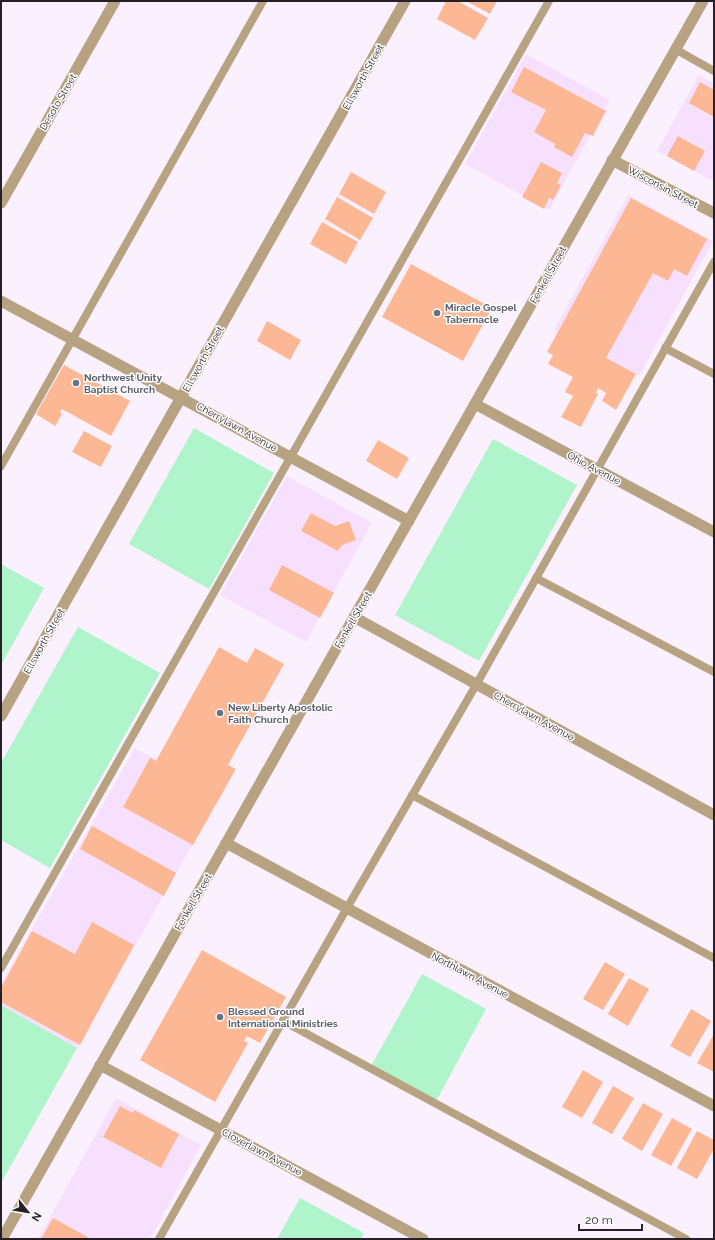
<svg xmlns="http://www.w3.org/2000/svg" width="715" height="1240" font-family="Raleway,sans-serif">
<rect width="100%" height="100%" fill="#fbf0fe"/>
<!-- built -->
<g fill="#f7e0fd">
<path d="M 526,54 L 610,100 L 549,210 L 465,164 Z"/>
<path d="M 699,75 L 714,84 L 714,182 L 657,151 Z"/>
<path d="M 628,195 L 713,241 L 639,376 L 554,330 Z"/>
<path d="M 287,476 L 372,523 L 306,642 L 220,595 Z"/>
<path d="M 135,748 L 220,796 L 77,1048 L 1,1005 L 1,984 Z"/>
<path d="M 116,1098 L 201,1145 L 150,1239 L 38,1239 Z"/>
</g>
<!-- green -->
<g fill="#aff4cb">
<path d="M 194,428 L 274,473 L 209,589 L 129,544 Z"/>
<path d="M 493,439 L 577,485 L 479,661 L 395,615 Z"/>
<path d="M 1,564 L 44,588 L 1,665 Z"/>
<path d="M 78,627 L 160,673 L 50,868 L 1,840 L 1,763 Z"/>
<path d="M 422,974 L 486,1009 L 435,1103 L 370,1068 Z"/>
<path d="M 1,1005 L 77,1048 L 1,1183 Z"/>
<path d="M 300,1198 L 364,1233 L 361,1239 L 277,1239 Z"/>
</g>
<!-- building -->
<g fill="#fcb895">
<path d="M 446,1 L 458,1 L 488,18 L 475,40 L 437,19 Z"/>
<path d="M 466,1 L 497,1 L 490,14 Z"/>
<path d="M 524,67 L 606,111 L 593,136 L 585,133 L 572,157 L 554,147 L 555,144 L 534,132 L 546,110 L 511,92 Z"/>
<path d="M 700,82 L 714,90 L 714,117 L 689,103 Z"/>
<path d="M 678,136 L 705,151 L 694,171 L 667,156 Z"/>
<path d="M 541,162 L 562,173 L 557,183 L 561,185 L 553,200 L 549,198 L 544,209 L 522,197 Z"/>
<path d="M 351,172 L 386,192 L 374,214 L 339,194 Z"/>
<path d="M 337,197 L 373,218 L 360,240 L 325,219 Z"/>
<path d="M 631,198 L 707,239 L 687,276 L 674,269 L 668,281 L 653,273 L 606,358 L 636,374 L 616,410 L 602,401 L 606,393 L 598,388 L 596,393 L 598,394 L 581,427 L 561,417 L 573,396 L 565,392 L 573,377 L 548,364 L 553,355 L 547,352 Z"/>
<path d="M 322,222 L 358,242 L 346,264 L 310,244 Z"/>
<path d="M 411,264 L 492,308 L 463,361 L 382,317 Z"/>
<path d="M 267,321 L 301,340 L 290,360 L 257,341 Z"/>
<path d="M 64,365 L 130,401 L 111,436 L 62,409 L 60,412 L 62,414 L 55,426 L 36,414 Z"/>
<path d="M 84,431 L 112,446 L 101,467 L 72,452 Z"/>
<path d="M 378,440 L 409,458 L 397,479 L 366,461 Z"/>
<path d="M 311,513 L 335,526 L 349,521 L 356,540 L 342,545 L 338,551 L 301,531 Z"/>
<path d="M 282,565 L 334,593 L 320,618 L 269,590 Z"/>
<path d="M 219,647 L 247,663 L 255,648 L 284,664 L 228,765 L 236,769 L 193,845 L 123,807 L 150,758 L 156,761 Z"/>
<path d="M 92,826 L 176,873 L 164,896 L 80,849 Z"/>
<path d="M 92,922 L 134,945 L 80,1045 L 1,1002 L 1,988 L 32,931 L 75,954 Z"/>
<path d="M 202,950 L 286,997 L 260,1043 L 247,1036 L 244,1041 L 248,1043 L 215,1102 L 140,1060 Z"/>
<path d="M 605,962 L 625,974 L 603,1010 L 583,999 Z"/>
<path d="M 629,978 L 649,989 L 628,1026 L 608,1014 Z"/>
<path d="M 691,1009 L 711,1021 L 690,1057 L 670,1046 Z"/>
<path d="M 714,1034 L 714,1072 L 697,1063 Z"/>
<path d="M 583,1070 L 603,1082 L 582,1118 L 562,1107 Z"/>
<path d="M 613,1086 L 634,1098 L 612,1134 L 592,1123 Z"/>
<path d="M 643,1103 L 663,1114 L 642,1151 L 622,1139 Z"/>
<path d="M 120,1106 L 133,1113 L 134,1110 L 179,1134 L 161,1168 L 103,1137 Z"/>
<path d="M 672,1118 L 692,1129 L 671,1166 L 651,1155 Z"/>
<path d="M 697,1131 L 714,1140 L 714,1149 L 697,1179 L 677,1168 Z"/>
<path d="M 53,1218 L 91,1239 L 41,1239 Z"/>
</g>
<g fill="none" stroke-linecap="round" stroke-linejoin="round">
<!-- service -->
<g stroke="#b7a281" stroke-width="8">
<path d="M 675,49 L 714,71"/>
<path d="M 665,348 L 714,374"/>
<path d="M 1,466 L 263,1"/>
<path d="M 536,578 L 714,672"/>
<path d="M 412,795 L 714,958"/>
<path d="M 1,968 L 549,1"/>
<path d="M 283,1021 L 686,1239"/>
<path d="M 159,1239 L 347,908 L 476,685 L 714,262"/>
</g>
<!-- minor -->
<g stroke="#b7a281" stroke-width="11">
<path d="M 612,160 L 714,213"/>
<path d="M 1,203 L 115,1"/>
<path d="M 1,301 L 409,521"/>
<path d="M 475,404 L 714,532"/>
<path d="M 354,617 L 714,815"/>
<path d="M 1,716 L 405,1"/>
<path d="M 226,843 L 714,1106"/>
<path d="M 100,1065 L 423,1239"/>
</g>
<!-- tertiary -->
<path stroke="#b7a281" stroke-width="11" d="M 2,1239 L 703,1"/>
</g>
<!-- markers -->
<g fill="#6b7280" stroke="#fff" stroke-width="1.5">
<circle cx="437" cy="313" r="4"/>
<circle cx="76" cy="383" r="4"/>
<circle cx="220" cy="713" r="4"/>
<circle cx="220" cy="1017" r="4"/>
</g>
<g text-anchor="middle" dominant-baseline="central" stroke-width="3" stroke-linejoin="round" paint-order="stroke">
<!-- street labels -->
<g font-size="10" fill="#261f27" stroke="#fff">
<text transform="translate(363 77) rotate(-61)">Ellsworth Street</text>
<text transform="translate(58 102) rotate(-60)">Desoto Street</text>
<text transform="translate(663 187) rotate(28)">Wisconsin Street</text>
<text transform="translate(548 275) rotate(-61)">Fenkell Street</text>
<text transform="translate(203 359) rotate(-61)">Ellsworth Street</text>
<text transform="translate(237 427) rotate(29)">Cherrylawn Avenue</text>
<text transform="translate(594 468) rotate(28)">Ohio Avenue</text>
<text transform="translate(353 620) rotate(-60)">Fenkell Street</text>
<text transform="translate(44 641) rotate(-61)">Ellsworth Street</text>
<text transform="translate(534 716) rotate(29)">Cherrylawn Avenue</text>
<text transform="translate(193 902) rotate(-60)">Fenkell Street</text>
<text transform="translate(470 975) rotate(28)">Northlawn Avenue</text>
<text transform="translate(262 1152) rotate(28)">Cloverlawn Avenue</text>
</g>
<!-- worship labels -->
<g font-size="10" font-weight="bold" fill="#5b616d" stroke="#fff" text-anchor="start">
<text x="445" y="307">Miracle Gospel<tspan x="445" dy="12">Tabernacle</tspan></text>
<text x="84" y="377">Northwest Unity<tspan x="84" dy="12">Baptist Church</tspan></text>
<text x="228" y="707">New Liberty Apostolic<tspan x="228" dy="12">Faith Church</tspan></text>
<text x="228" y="1011">Blessed Ground<tspan x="228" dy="12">International Ministries</tspan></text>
</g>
</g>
<!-- border -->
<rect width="715" height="1240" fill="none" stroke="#261f27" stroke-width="4"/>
<!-- north arrow -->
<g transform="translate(28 1212) rotate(120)" stroke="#ffffff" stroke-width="3" paint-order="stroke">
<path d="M0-3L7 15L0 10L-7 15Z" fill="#261f27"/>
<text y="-6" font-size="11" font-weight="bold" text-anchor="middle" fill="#261f27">N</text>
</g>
<!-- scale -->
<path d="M579 1224v6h63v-6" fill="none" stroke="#261f27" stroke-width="2"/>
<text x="585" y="1224" font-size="12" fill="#261f27" stroke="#ffffff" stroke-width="3" paint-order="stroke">20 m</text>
</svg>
